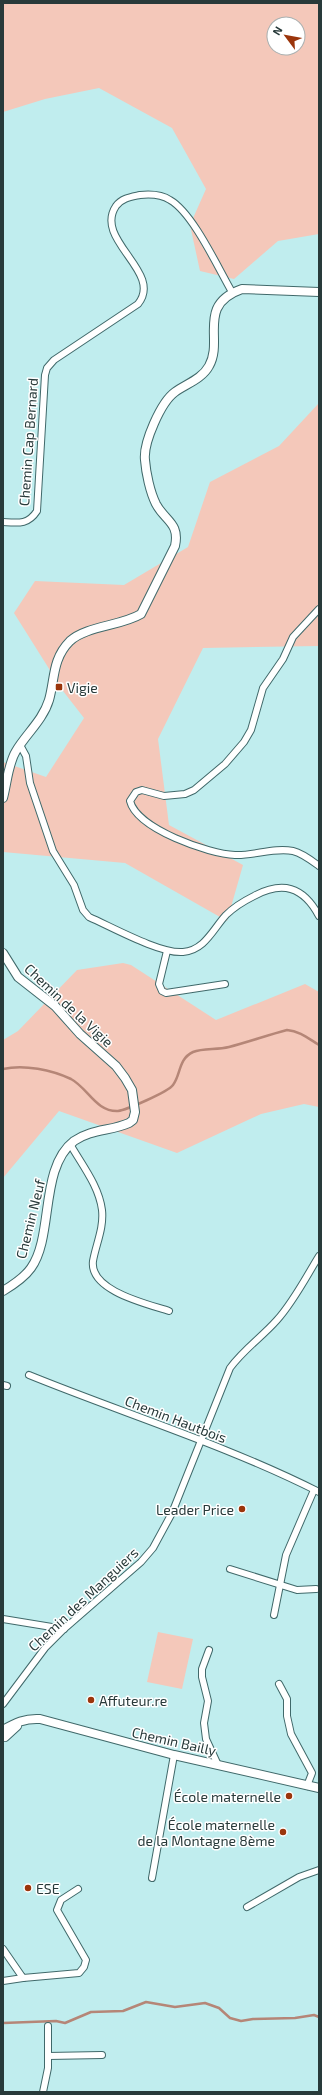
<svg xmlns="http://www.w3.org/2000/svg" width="322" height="2095" font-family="'Exo 2',sans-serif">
<rect width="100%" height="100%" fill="#c0edee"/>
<!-- green -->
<g fill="#f4c8ba" fill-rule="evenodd">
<path d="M 3,3 L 319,3 L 319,234 L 278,241 L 234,279 L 200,271 L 190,225 L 206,189 L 172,128 L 99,88 L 45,99 L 3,112 ZM 274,24 L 298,24 L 298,48 L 274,48 Z"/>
<path d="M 319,403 L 319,646 L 203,648 L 158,739 L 169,825 L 243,865 L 227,921 L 125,863 L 3,852 L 3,762 L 46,777 L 84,718 L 63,691 L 14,613 L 35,581 L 124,585 L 188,547 L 210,482 L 279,446 Z"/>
<path d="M 123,963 L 131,965 L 216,1020 L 305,984 L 319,992 L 319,1107 L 304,1104 L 261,1114 L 177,1153 L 59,1111 L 3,1178 L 3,1040 L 18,1031 L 77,970 Z"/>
<path d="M 158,1632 L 193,1639 L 182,1689 L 147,1682 Z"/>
</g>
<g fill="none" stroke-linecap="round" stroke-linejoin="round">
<!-- stream -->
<g stroke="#b58677" stroke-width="2.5">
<path d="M 3,1069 C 24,1064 52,1070 71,1079 C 88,1088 96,1112 118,1111 C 126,1110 168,1092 173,1085 C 181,1075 178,1059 193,1052 C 203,1048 217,1050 229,1047 C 248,1042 268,1035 287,1030 C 300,1031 309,1039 319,1045"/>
<path d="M 3,2023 L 56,2021 L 65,2023 L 91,2012 L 123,2011 L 146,2002 L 175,2007 L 205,2003 L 219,2008 L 230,2018 L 241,2021 L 253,2019 L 295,2018 L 314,2015 L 319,2017"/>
</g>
<defs>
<g id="minor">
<path d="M 3,522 C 18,523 28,525 37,511 L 45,375 L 47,368 L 54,360 L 138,304 C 164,272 93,240 116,206 C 122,198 131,197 140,195 C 150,194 161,194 170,200 C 193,213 218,268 232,292"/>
<path d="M 319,609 L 293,637 L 283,659 L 263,688 L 251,730 L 244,742 L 225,764 L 194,790 L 185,794 L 164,796 L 142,790 L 136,792 L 130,801 C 137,829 209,854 235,855 C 254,856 274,847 293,851 C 302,853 311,860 319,866"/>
<path d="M 20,745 L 26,756 L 30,783 L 53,851 L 74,885 L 83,910 L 89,917 C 112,927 160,954 183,952 C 205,950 213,929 226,915 C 234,907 244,901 254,896 C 282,881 303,886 319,916"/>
<path d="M 167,951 L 159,984 L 162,991 L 166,993 L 225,984"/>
<path d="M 70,1144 C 82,1165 99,1186 102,1210 C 104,1228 96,1244 93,1261 C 89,1291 148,1304 169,1311"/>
<path d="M 29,1375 C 125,1414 226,1445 319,1492"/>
<path d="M 3,1385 L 7,1386"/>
<path d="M 230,1569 L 297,1590 L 316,1589"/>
<path d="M 274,1615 L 286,1555 L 314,1490"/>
<path d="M 3,1619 L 64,1629"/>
<path d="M 209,1650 L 202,1669 L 202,1677 L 208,1701 L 204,1723 L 206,1739 L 218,1765"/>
<path d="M 279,1684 L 287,1699 L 287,1716 L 291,1734 L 312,1773 L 307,1786"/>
<path d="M 3,1704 L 45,1648 L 64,1629 L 141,1562 L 153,1548 L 172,1513 L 230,1368 C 244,1349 262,1337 277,1320 C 294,1301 306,1277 319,1256"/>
<path d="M 152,1878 L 174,1755"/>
<path d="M 247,1907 L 299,1877 L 319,1870"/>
<path d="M 3,1949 L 23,1978 L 79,1973 L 84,1967 L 86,1960 L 57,1910 L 61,1900 L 78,1889"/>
<path d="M 3,1981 L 23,1978"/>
<path d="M 48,2056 L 102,2055"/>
<path d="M 43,2092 L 48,2068 L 48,2026"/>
</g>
<g id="tertiary">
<path d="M 3,798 C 7,783 8,764 16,751 C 26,734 43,720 49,700 C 55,679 52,659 70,641 C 86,626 121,626 141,614 L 175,546 C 180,523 165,521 156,504 C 150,492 146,473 145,460 C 143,443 161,402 175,392 C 186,384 202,379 209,366 C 224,340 196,305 242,289 L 319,292"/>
<path d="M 3,953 L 18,977 L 55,1006 L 80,1034 L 116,1066 L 125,1078 L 132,1090 L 135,1112 L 133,1120 L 129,1123 C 111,1131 91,1129 74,1141 C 39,1168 54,1236 31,1268 C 24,1278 13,1285 3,1291"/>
<path d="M 3,1730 C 15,1723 25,1718 40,1719 L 174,1755 L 319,1788"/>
<path d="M 5,1737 L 17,1726"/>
</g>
</defs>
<!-- minor casing -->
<use href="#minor" stroke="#40696a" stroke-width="8"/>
<!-- tertiary casing -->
<use href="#tertiary" stroke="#40696a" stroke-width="10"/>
<!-- minor -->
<use href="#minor" stroke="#fff" stroke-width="6"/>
<!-- tertiary -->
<use href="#tertiary" stroke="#fff" stroke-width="8"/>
</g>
<!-- markers -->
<g fill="#9b350b" stroke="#fff" stroke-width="1.5">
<rect x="55" y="683" width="8" height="8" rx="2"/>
<circle cx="242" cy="1509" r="4"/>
<circle cx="91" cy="1700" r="4"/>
<circle cx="289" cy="1796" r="4"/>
<circle cx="283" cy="1832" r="4"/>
<circle cx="28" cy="1888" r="4"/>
</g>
<g text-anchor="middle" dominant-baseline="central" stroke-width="3" stroke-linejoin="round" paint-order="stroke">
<!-- street labels -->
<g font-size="14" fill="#283a3a" stroke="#fff">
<text transform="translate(28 442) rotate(-86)">Chemin Cap Bernard</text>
<text transform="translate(69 1005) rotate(43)">Chemin de la Vigie</text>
<text transform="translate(30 1219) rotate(-76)">Chemin Neuf</text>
<text transform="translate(176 1419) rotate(21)">Chemin Hautbois</text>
<text transform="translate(83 1599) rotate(-43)">Chemin des Manguiers</text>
<text transform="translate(174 1741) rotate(13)">Chemin Bailly</text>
</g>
<!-- poi labels -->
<g font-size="14" fill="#283a3a" stroke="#fff" text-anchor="start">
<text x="67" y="687">Vigie</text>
<text x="234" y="1509" text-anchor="end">Leader Price</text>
<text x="99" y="1700">Affuteur.re</text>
<text x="281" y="1796" text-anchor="end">École maternelle</text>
<text x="275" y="1824" text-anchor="end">École maternelle<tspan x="275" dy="16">de la Montagne 8ème</tspan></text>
<text x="36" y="1888">ESE</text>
</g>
</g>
<!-- border -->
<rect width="322" height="2095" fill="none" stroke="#283a3a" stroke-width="8"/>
<!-- north arrow -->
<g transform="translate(286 36) rotate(302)"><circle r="19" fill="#ffffff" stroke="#a9b0b0"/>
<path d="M0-3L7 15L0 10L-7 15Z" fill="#9b350b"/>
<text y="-6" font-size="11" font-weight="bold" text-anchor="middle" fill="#283a3a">N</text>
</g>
</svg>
